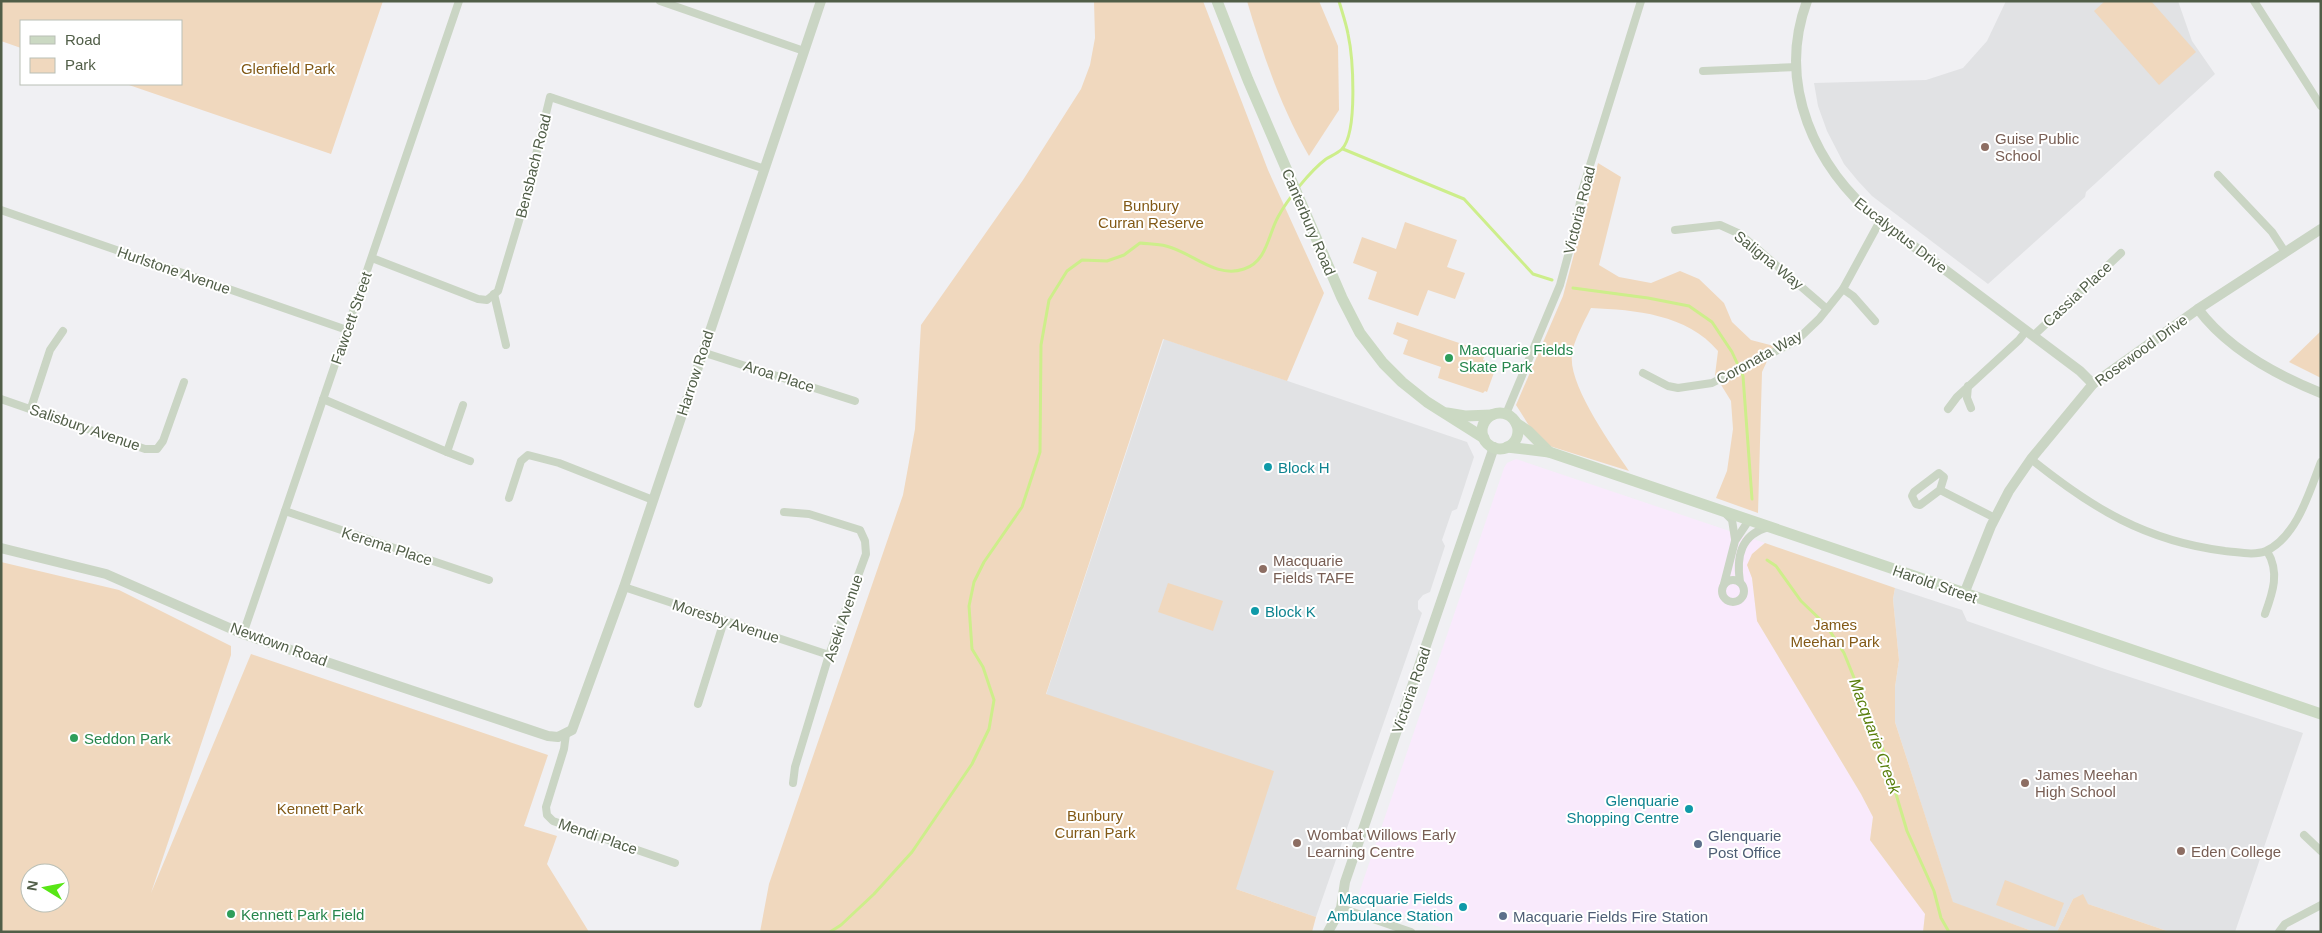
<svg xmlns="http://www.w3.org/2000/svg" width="2322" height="933" font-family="Arial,sans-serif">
<rect width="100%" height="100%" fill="#f0f0f3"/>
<!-- commercial -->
<path fill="#f9eafc" d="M 1516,459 L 1765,543 L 1760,546 L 1747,565 L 1752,578 L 1757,621 L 1861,794 L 1873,817 L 1870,840 L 1925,914 L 1923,932 L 1455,932 L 1361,900 L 1358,896 L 1504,468 L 1507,463 Z"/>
<!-- education -->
<g fill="#e1e2e4">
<path d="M 2006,1 L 2178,1 L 2192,41 L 2215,74 L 2086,192 L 2085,197 L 1988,284 L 1872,196 L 1858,181 L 1844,164 L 1827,131 L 1818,106 L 1814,83 L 1926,80 L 1963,68 L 1987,41 Z"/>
<path d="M 1164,339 L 1467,442 L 1474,457 L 1457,509 L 1452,511 L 1442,540 L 1445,546 L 1430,592 L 1423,595 L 1418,601 L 1418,609 L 1422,613 L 1316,917 L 1236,889 L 1046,695 Z"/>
<path d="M 1895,588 L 1962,610 L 1967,621 L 2105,669 L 2303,733 L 2235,932 L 2170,932 L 2073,899 L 2057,932 L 2035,932 L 1953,903 L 1895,722 L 1895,687 L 1899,660 L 1893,599 Z"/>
</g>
<!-- green -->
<g fill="#f0d8be" fill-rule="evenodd">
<path d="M 1,1 L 383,1 L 331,154 L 126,84 L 181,84 L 181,21 L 21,21 L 21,48 L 1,41 Z"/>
<path d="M 1094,1 L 1203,1 L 1268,170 L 1324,293 L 1287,381 L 1163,339 L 1046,694 L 1274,771 L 1236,889 L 1316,917 L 1312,932 L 760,932 L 769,884 L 903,495 L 915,429 L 921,325 L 1023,180 L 1081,89 L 1090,65 L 1095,38 Z"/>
<path d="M 1247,1 L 1319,1 L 1338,46 L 1339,110 L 1309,156 C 1281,107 1263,55 1247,1 Z"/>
<path d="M 2105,1 L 2151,1 L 2196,52 L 2159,85 L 2094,11 Z"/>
<path d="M 1598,163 L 1621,177 L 1599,265 L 1619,277 L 1651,283 L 1680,271 L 1699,279 L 1724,303 L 1732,322 L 1751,340 L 1774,346 L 1762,372 L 1758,513 L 1716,498 L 1727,471 L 1733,429 L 1731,401 L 1715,375 L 1718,351 C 1687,314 1635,310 1591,308 C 1585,320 1573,342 1572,355 C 1568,385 1612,446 1629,471 L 1540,443 L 1516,405 L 1563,296 Z"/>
<path d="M 1405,222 L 1457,240 L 1447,267 L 1465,273 L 1455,299 L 1428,290 L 1418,316 L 1368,299 L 1377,272 L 1353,263 L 1362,237 L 1396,249 Z"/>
<path d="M 1397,322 L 1471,347 L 1470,352 L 1484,357 L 1483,360 L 1494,364 L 1496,367 L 1487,392 L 1485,391 L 1483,393 L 1438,378 L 1441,367 L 1403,354 L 1408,340 L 1393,334 Z"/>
<path d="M 2321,331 L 2321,378 L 2289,362 Z"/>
<path d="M 1765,543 L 1895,588 L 1893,599 L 1899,660 L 1895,687 L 1895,722 L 1953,902 L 2035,932 L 1923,932 L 1925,914 L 1870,840 L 1873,817 L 1861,794 L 1757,621 L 1752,578 L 1747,565 L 1752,554 Z"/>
<path d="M 1,562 L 119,590 L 231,646 L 231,655 L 151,893 L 251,654 L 548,755 L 524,826 L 557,836 L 547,864 L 589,932 L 1,932 ZM 30,873 L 60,873 L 60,903 L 30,903 Z"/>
<path d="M 1168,583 L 1223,601 L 1213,631 L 1158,612 Z"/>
<path d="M 2005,880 L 2064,903 L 2055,927 L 1996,905 Z"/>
<path d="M 2083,894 L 2088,904 L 2170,932 L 2057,932 L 2073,899 Z"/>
</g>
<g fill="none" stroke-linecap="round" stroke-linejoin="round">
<!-- stream -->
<g stroke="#cdee8b" stroke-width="3">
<path d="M 1343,149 L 1464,199 L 1533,274 L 1552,280"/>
<path d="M 1573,288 L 1648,298 L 1689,306 L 1712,322 L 1732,352 L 1743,376 L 1752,499"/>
<path d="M 1767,560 L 1776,566 L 1801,601 L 1826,625 L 1844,653 L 1882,747 L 1907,831 L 1934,891 L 1941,918 L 1949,932"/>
<path d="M 830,932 L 841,925 L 874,894 L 912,852 L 972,764 L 989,729 L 994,700 L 983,667 L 972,649 L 969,606 L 974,582 L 984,562 L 1022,507 L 1040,452 L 1041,345 L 1049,300 L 1067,271 L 1082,260 L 1107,261 L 1124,255 L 1140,243 C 1148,244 1158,244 1166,246 C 1192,252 1215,279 1244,269 C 1267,262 1268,235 1278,217 C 1287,200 1310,171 1326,159 C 1331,156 1338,153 1342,149 C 1358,132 1353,57 1348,34 C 1346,23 1342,12 1339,1"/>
</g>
<!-- minor -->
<g stroke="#cad5c4" stroke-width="8">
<path d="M 660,1 L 804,51"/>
<path d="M 2254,1 L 2321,106"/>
<path d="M 1703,71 L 1797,67"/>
<path d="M 2218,175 L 2272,232 L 2285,252"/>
<path d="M 1,210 L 347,330"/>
<path d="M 1675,230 L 1720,225 L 1740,234 L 1827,309"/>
<path d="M 372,258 L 478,299 L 487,300 L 498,291 L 524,204 L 550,97 L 765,169"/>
<path d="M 1843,289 L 1853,296 L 1875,321"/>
<path d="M 494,294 L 506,345"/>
<path d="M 2033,336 L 2121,253"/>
<path d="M 702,352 L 855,401"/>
<path d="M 1643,373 L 1668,386 L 1678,388 L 1712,383 L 1796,341 L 1819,319 L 1843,289 L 1880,221"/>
<path d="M 1968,386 L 1967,398 L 1971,408"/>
<path d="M 1,399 L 145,449 L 157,449 L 163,441 L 184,382"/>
<path d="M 323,399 L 447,452 L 463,405"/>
<path d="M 31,408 L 50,350 L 63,331"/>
<path d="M 1948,409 L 1957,397 L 2019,340 L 2026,331"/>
<path d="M 1506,414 L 1560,285 L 1575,230 L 1582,191 L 1641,1"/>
<path d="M 447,452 L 470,461"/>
<path d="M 2031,459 C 2092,508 2145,541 2225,551 C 2238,552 2254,556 2266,551 C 2297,537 2310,490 2321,462"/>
<path d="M 1939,473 L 1944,477 L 1940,490 L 1920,505 L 1916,504 L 1912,496 L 1914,492 Z"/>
<path d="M 1940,490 L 1995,518"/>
<path d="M 509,498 L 521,461 L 528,455 L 559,463 L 653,500"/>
<path d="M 285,511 L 489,580"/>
<path d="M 784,512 L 809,514 L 860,530 L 865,541 L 866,554 L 829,655 L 795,767 L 793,783"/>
<path d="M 1726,514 L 1732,520 L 1735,539"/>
<circle cx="1733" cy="591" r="11"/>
<path d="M 1740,582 C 1736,556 1741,534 1769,527"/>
<path d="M 1724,584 L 1735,541 L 1749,520"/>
<path d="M 624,587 L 829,655"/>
<path d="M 2265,614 C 2273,592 2280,572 2267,551"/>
<path d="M 243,634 L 459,1"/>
<path d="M 698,704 L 724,621"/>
<path d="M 566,734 L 564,749 L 546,807 L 547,815 L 553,821 L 675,863"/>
<path d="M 2304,835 L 2321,851"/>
<path d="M 1341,908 L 1411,932"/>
<path d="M 2279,932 L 2285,924 L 2321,905"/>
</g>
<!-- tertiary -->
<g stroke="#cad5c4" stroke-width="10">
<path d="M 1807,1 C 1776,85 1815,168 1880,221 L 2080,371 L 2093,384"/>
<path d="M 2198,309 C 2227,348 2276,375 2321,393"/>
<path d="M 1,548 L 106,574 L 243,634 L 548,736 L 558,737 L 572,730 L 624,587 L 821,1"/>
<path d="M 1964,594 L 1991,526 L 2009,491 L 2031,459 L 2093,384 L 2198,309 L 2321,229"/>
<path d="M 1328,932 L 1341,908 L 1345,882 L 1494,447"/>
</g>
<!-- secondary -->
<g stroke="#cbd9c3" stroke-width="11">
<path d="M 1217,1 L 1248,80 L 1342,298 L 1360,333 L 1383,363 L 1402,382 L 1427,402 L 1484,438"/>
<path d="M 1447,413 L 1465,416 L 1492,415"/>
<circle cx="1500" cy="431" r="18"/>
<path d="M 1516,423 L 1528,431 L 1549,452"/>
<path d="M 1507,447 L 1549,452 L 2321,714"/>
</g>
</g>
<!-- markers -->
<g fill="#8d6e63" stroke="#fff" stroke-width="2">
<circle cx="1985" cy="147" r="5"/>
<circle cx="1263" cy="569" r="5"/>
<circle cx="2025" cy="783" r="5"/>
<circle cx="1297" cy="843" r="5"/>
<circle cx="2181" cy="851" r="5"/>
</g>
<g fill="#2e9e5b" stroke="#fff" stroke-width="2">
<circle cx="1449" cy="358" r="5"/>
<circle cx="74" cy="738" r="5"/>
<circle cx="231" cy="914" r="5"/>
</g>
<g fill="#0f9aa8" stroke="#fff" stroke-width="2">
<circle cx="1268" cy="467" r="5"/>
<circle cx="1255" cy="611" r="5"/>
<circle cx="1689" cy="809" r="5"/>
<circle cx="1463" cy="907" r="5"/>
</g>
<g fill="#5c6f8a" stroke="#fff" stroke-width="2">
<circle cx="1698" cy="844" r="5"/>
<circle cx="1503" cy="916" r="5"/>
</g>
<g text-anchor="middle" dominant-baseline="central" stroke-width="4" stroke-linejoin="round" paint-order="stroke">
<!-- park labels -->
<g font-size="15" fill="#825916" stroke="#fff">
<text x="288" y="68">Glenfield Park</text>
<text x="1151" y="205">Bunbury<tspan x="1151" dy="17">Curran Reserve</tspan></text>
<text x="1835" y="624">James<tspan x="1835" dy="17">Meehan Park</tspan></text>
<text x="320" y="808">Kennett Park</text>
<text x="1095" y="815">Bunbury<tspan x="1095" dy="17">Curran Park</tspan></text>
</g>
<!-- education labels -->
<g font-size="15" fill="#785e54" stroke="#fff" text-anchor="start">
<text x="1995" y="138">Guise Public<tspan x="1995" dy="17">School</tspan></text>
<text x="1273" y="560">Macquarie<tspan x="1273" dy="17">Fields TAFE</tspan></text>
<text x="2035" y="774">James Meehan<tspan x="2035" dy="17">High School</tspan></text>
<text x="1307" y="834">Wombat Willows Early<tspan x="1307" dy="17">Learning Centre</tspan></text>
<text x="2191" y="851">Eden College</text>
</g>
<!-- street labels -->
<g font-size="15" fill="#515e48" stroke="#fff">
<text transform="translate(533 166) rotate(-76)">Bensbach Road</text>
<text transform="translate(1579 210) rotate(-76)">Victoria Road</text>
<text transform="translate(1309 222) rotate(67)">Canterbury Road</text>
<text transform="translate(1901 235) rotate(38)">Eucalyptus Drive</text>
<text transform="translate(1769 260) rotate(39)">Saligna Way</text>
<text transform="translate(174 270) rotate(19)">Hurlstone Avenue</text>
<text transform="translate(2077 294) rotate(-43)">Cassia Place</text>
<text transform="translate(351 318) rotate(-71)">Fawcett Street</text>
<text transform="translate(2141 350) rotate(-36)">Rosewood Drive</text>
<text transform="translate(1759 357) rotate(-29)">Coronata Way</text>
<text transform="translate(695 373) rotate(-72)">Harrow Road</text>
<text transform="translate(779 376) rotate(18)">Aroa Place</text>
<text transform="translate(85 427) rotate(19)">Salisbury Avenue</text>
<text transform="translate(387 546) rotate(18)">Kerema Place</text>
<text transform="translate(1935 584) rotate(19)">Harold Street</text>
<text transform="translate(843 618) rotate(-71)">Aseki Avenue</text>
<text transform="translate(726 621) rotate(18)">Moresby Avenue</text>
<text transform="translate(279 644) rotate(20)">Newtown Road</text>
<text transform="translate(1411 690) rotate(-71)">Victoria Road</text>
<text transform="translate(598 836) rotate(19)">Mendi Place</text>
</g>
<!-- leisure labels -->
<g font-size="15" fill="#27864d" stroke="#fff" text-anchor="start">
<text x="1459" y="349">Macquarie Fields<tspan x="1459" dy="17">Skate Park</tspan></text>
<text x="84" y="738">Seddon Park</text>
<text x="241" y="914">Kennett Park Field</text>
</g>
<!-- culture labels -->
<g font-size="15" fill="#0d838f" stroke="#fff" text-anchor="start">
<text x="1278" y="467">Block H</text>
<text x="1265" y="611">Block K</text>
<text x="1679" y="800" text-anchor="end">Glenquarie<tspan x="1679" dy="17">Shopping Centre</tspan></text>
<text x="1453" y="898" text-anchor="end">Macquarie Fields<tspan x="1453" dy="17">Ambulance Station</tspan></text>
</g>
<!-- service labels -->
<g font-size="15" fill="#4e5e75" stroke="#fff" text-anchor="start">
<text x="1708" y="835">Glenquarie<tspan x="1708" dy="17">Post Office</tspan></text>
<text x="1513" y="916">Macquarie Fields Fire Station</text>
</g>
<!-- water labels -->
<g font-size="16" font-style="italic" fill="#597f0c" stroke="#fff">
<text transform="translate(1875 736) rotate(70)">Macquarie Creek</text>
</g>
</g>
<!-- border -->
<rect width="2322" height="933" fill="none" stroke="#515e48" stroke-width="5"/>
<!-- legend -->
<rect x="20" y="20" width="162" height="65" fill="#ffffff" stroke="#b9bfb6"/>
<rect x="30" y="36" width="25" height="8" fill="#cbd9c3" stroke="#b9bfb6"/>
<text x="65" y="45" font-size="15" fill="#515e48">Road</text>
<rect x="30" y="58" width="25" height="15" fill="#f0d8be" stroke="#b9bfb6"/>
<text x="65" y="70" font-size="15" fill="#515e48">Park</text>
<!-- north arrow -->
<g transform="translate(45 888) rotate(280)"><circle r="24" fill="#ffffff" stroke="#b9bfb6"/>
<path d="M0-4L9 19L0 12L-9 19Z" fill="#58e616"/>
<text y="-8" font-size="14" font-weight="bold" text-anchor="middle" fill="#515e48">N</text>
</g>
</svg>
